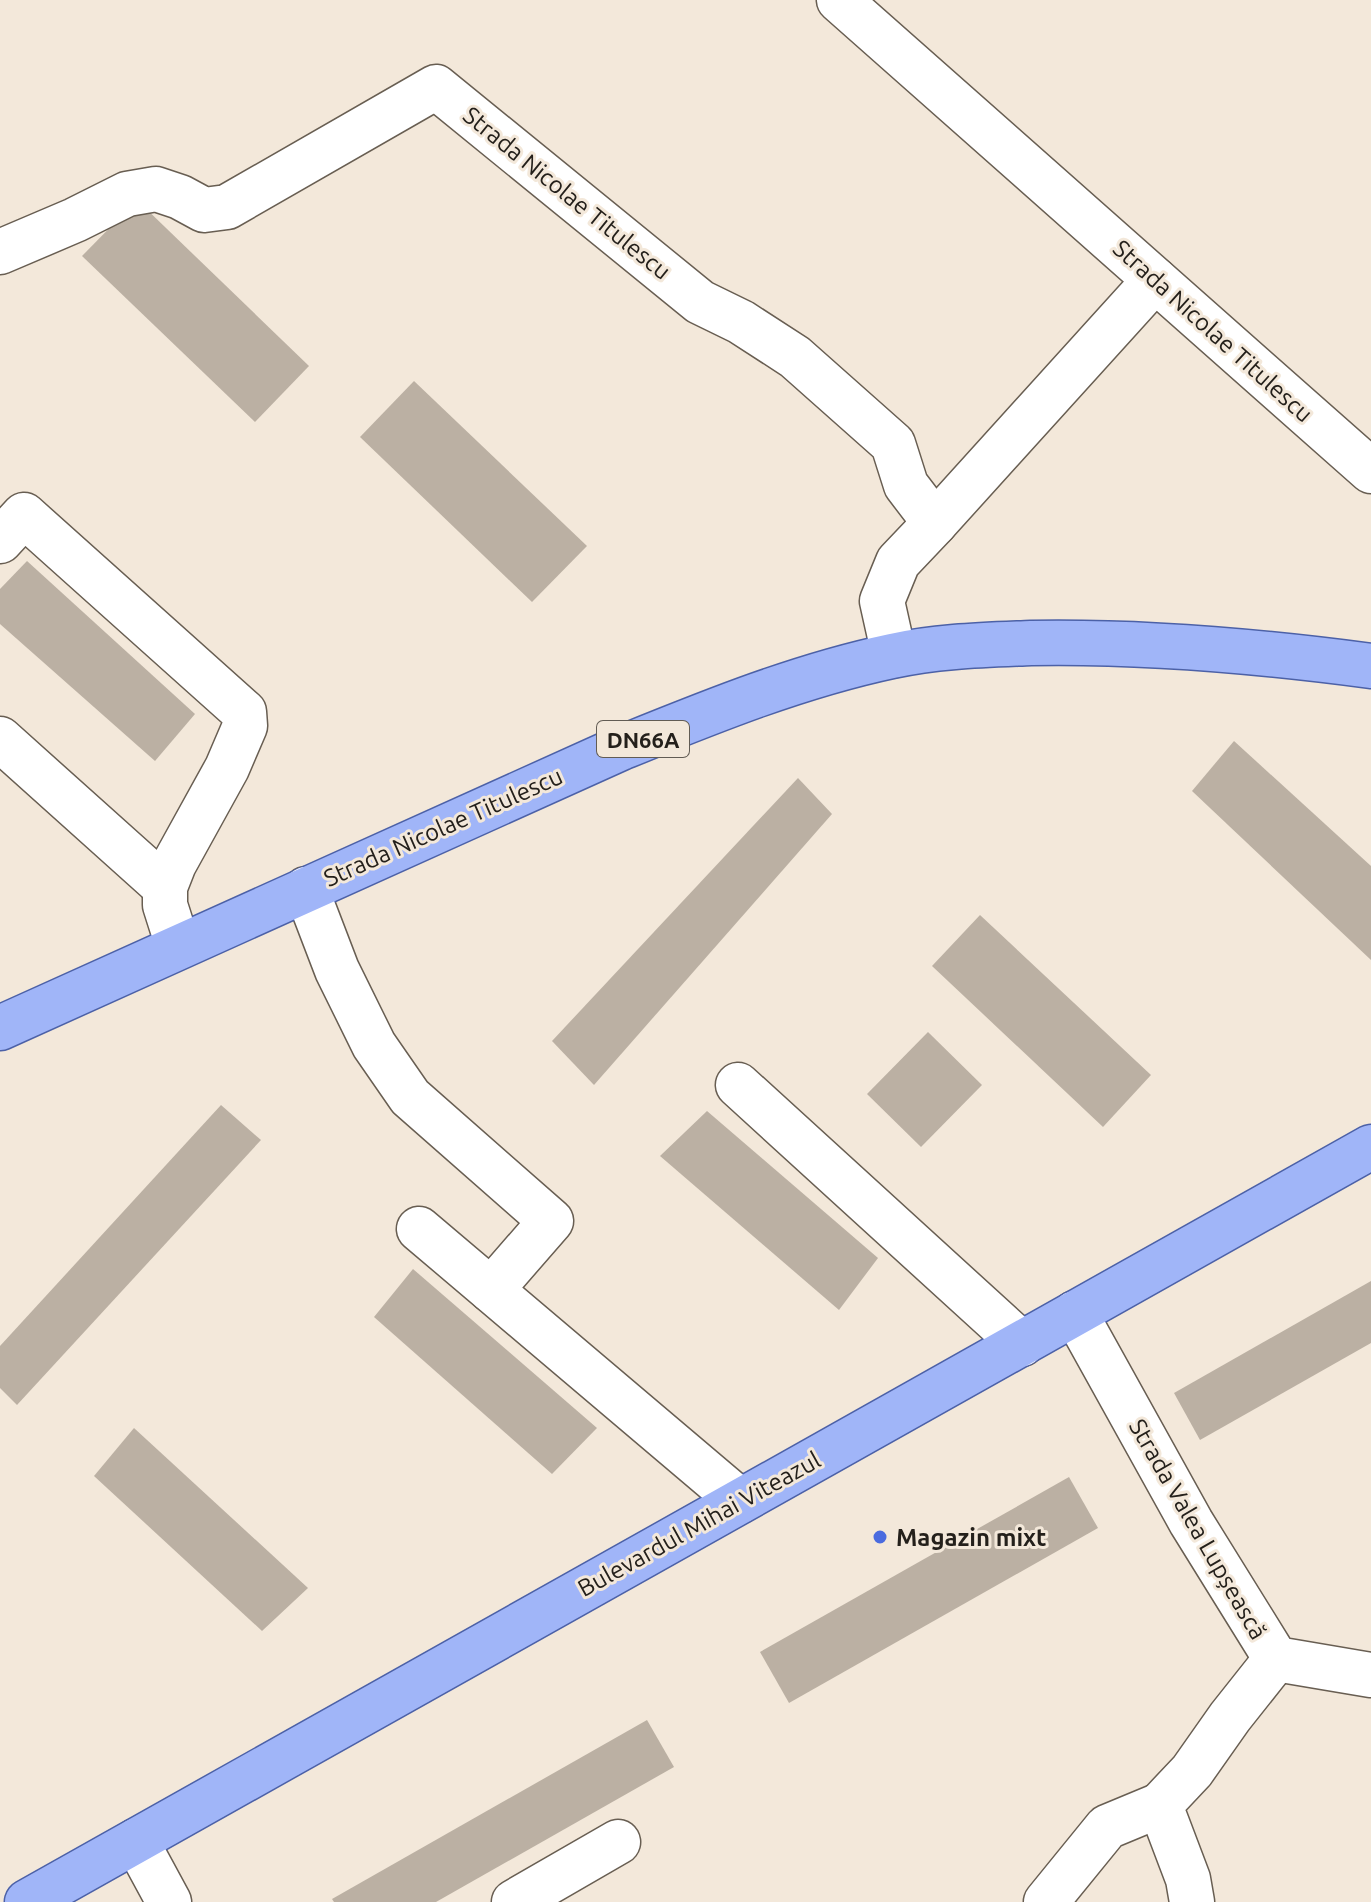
<svg xmlns="http://www.w3.org/2000/svg" width="1371" height="1902" font-family="Ubuntu,sans-serif">
<rect width="100%" height="100%" fill="#f3e8da"/>
<!-- building -->
<g fill="#bbb0a3">
<path d="M 137,200 L 309,366 L 255,422 L 82,256 Z"/>
<path d="M 414,381 L 587,546 L 532,602 L 360,437 Z"/>
<path d="M 27,561 L 195,714 L 155,761 L 0,624 L 0,589 Z"/>
<path d="M 1234,741 L 1371,866 L 1371,960 L 1192,791 Z"/>
<path d="M 798,778 L 832,814 L 594,1085 L 552,1041 Z"/>
<path d="M 980,915 L 1151,1075 L 1103,1127 L 932,966 Z"/>
<path d="M 928,1032 L 982,1085 L 921,1147 L 867,1094 Z"/>
<path d="M 221,1105 L 261,1140 L 17,1405 L 0,1388 L 0,1346 Z"/>
<path d="M 707,1111 L 878,1258 L 839,1310 L 660,1156 Z"/>
<path d="M 413,1269 L 597,1428 L 552,1474 L 374,1317 Z"/>
<path d="M 1371,1281 L 1371,1343 L 1200,1440 L 1174,1393 Z"/>
<path d="M 134,1428 L 308,1588 L 262,1631 L 94,1476 Z"/>
<path d="M 1069,1477 L 1098,1528 L 789,1703 L 760,1652 Z"/>
<path d="M 647,1720 L 674,1767 L 436,1902 L 334,1902 L 332,1899 Z"/>
</g>
<g fill="none" stroke-linecap="round" stroke-linejoin="round">
<defs>
<g id="minor">
<path d="M 839,0 L 1371,471"/>
<path d="M 0,252 L 75,220 L 127,194 L 156,189 L 180,197 L 204,210 L 227,207 L 436,87 L 700,302 L 741,322 L 795,357 L 893,444 L 906,485 L 935,523 L 898,562 L 882,601 L 894,655"/>
<path d="M 935,523 L 1155,280"/>
<path d="M 0,541 L 24,515 L 244,712 L 245,726 L 227,768 L 174,864 L 165,887 L 165,905 L 178,946"/>
<path d="M 0,739 L 165,887"/>
<path d="M 306,889 L 337,970 L 374,1045 L 410,1097 L 551,1221 L 491,1290"/>
<path d="M 738,1085 L 1022,1344"/>
<path d="M 419,1229 L 740,1501"/>
<path d="M 1075,1313 L 1191,1522 L 1276,1659 L 1371,1675"/>
<path d="M 136,1841 L 169,1902"/>
<path d="M 514,1902 L 618,1842"/>
<path d="M 1046,1902 L 1107,1827 L 1160,1805"/>
<path d="M 1192,1902 L 1188,1879 L 1160,1805 L 1192,1771 L 1230,1717 L 1276,1659"/>
</g>
<g id="major">
<path d="M 0,1028 L 621,748 C 710,712 798,676 892,656 C 938,646 984,645 1031,643 C 1145,641 1258,651 1371,666"/>
<path d="M 27,1902 L 1371,1147"/>
</g>
</defs>
<!-- minor casing -->
<use href="#minor" stroke="#685e52" stroke-width="47"/>
<!-- major casing -->
<use href="#major" stroke="#4c61a7" stroke-width="47"/>
<!-- minor -->
<use href="#minor" stroke="#fff" stroke-width="44"/>
<!-- major -->
<use href="#major" stroke="#a0b5f8" stroke-width="44"/>
</g>
<!-- markers -->
<circle fill="#4a6bdf" stroke="#f3e8da" stroke-width="3" cx="880" cy="1537" r="8"/>
<g text-anchor="middle" dominant-baseline="central" stroke-width="6" stroke-linejoin="round" paint-order="stroke">
<!-- shield labels -->
<rect fill="#f3e8da" stroke="#625c54" stroke-width="2" x="597" y="721" width="92" height="36" rx="6"/>
<g font-size="22" font-weight="bold" fill="#24201b">
<text x="643" y="739">DN66A</text>
</g>
<!-- street labels -->
<g font-size="24" fill="#24201b" stroke="#f3e8da">
<text transform="translate(567 193) rotate(39)">Strada Nicolae Titulescu</text>
<text transform="translate(1213 331) rotate(42)">Strada Nicolae Titulescu</text>
<text transform="translate(443 827) rotate(-24)">Strada Nicolae Titulescu</text>
<text transform="translate(699 1524) rotate(-29)">Bulevardul Mihai Viteazul</text>
<text transform="translate(1198 1529) rotate(60)">Strada Valea Lupșească</text>
</g>
<!-- poi labels -->
<g font-size="24" font-weight="bold" fill="#24201b" stroke="#f3e8da" text-anchor="start">
<text x="896" y="1537">Magazin mixt</text>
</g>
</g>
</svg>
